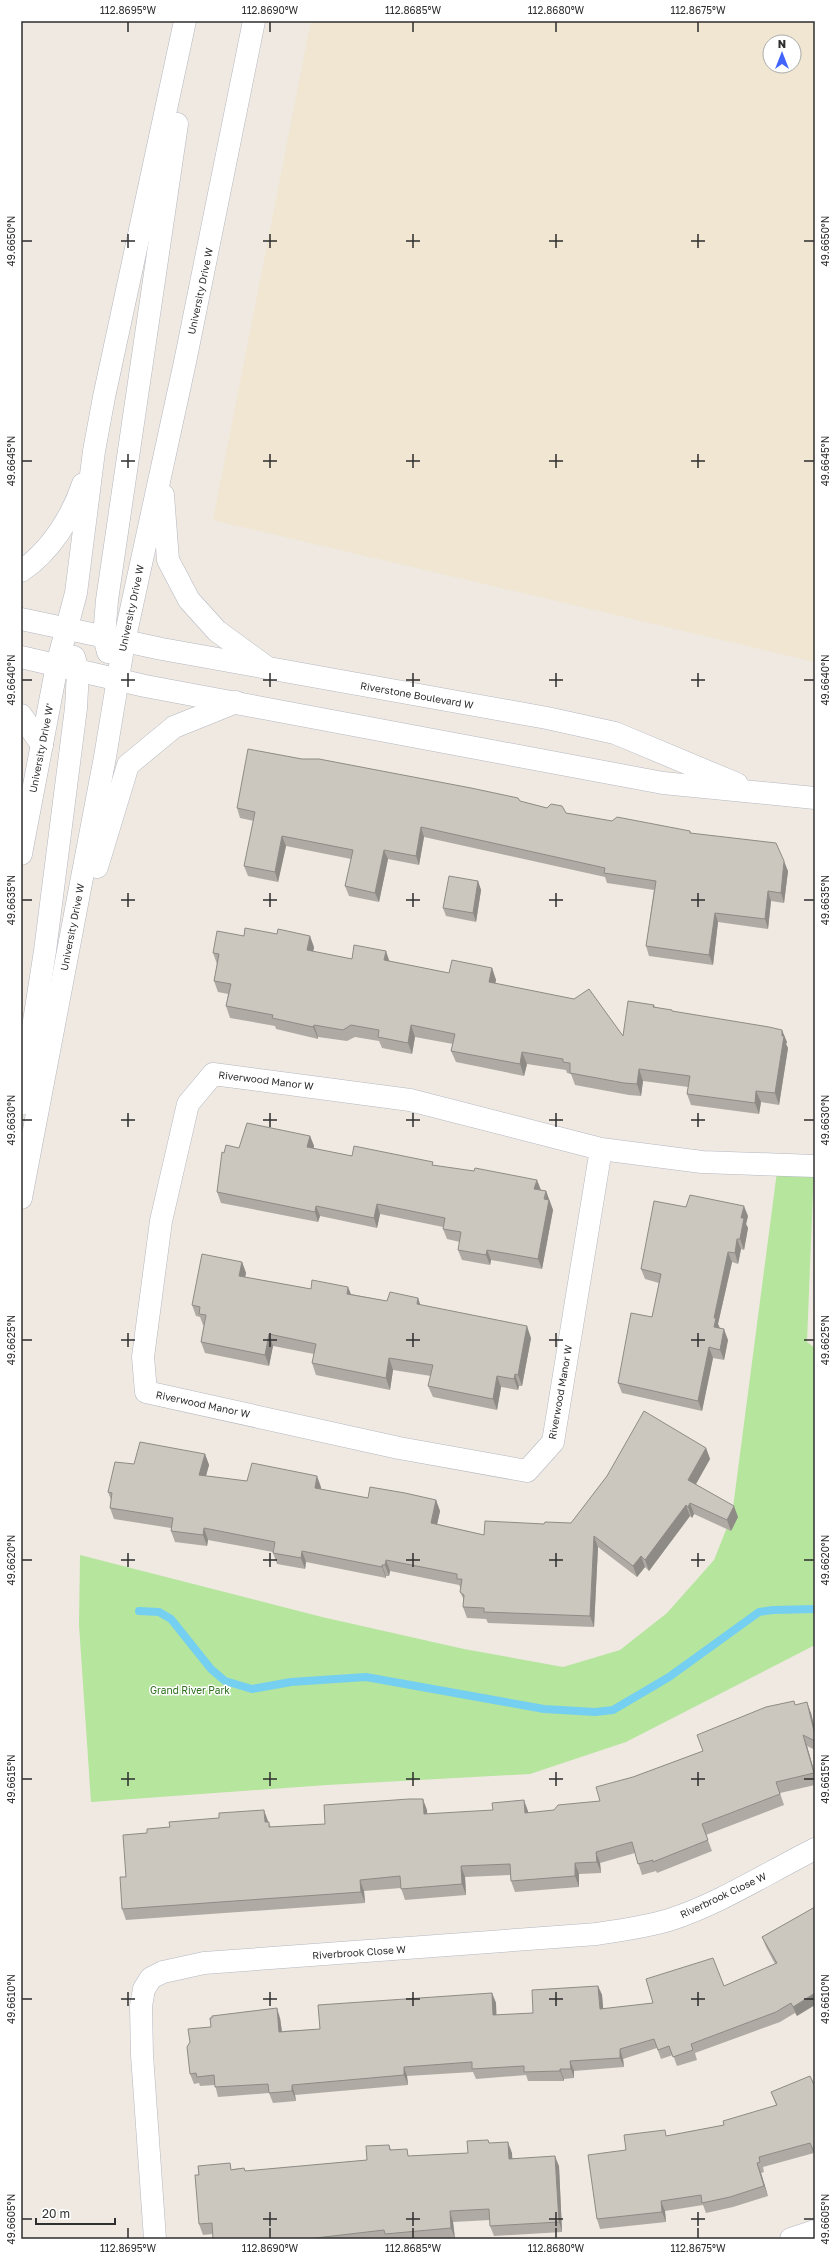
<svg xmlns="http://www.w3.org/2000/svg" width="836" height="2260" font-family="'Golos Text',sans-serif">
<rect width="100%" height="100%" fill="#efe9e1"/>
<!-- education -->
<path fill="#f0e6d1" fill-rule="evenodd" d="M 311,21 L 815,21 L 815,662 L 213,520 ZM 770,42 L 794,42 L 794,66 L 770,66 Z"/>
<!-- green -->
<path fill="#b6e59e" d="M 778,1164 L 814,1166 L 807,1342 L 815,1348 L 815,1645 L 626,1742 L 530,1774 L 327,1785 L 91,1802 L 79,1625 L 80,1555 L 322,1617 L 464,1649 L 563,1667 L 620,1650 L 667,1613 L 714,1560 L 732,1515 Z"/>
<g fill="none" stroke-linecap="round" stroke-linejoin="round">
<!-- stream -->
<path stroke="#75cff0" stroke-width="8" d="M 139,1611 L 159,1612 L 171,1619 L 211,1669 L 225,1681 L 252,1689 L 291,1682 L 366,1677 L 544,1709 L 595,1712 L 613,1710 L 669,1677 L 759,1612 L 773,1610 L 815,1609"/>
<defs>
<g id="street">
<path d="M 601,1149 L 553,1442 L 527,1471 L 399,1448 L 146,1392 L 143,1357 L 161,1221 L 188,1104 L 213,1074 L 410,1100 L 601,1149 L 702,1162 L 815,1166"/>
<path d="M 155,2239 L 142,2055 L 141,2006 L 144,1989 L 151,1978 L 163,1972 L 204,1963 L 597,1934 C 621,1930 645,1927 669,1920 C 721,1903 767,1873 815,1849"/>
<path d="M 791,2239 L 815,2231"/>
</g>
<g id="secondary">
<path d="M 163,495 L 168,560 L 189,600 L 217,631 L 265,666"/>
<path d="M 21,571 C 50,552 72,517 83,484"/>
<path d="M 21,619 L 162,649 L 547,718 L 615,733 L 737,784"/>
<path d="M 108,652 L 104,637 L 107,600 L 177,124"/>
<path d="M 21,657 L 145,686 L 663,783 L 815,798"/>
<path d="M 21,715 L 42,745"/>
<path d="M 21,854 L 57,665 L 76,593 L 94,451 L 104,397 L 185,21"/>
<path d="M 97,867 L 128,765 L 174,727 L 236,702"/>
<path d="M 21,1104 L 45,951 L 76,708 L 78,671 L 74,657"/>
<path d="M 21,1198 L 105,757 L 124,642 L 185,362 L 254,21"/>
</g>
</defs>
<!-- street casing -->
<use href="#street" stroke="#b4b7c1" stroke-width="23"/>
<!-- secondary casing -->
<use href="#secondary" stroke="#b4b7c1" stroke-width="23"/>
<!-- street -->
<use href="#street" stroke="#fff" stroke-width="22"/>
<!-- secondary -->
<use href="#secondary" stroke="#fff" stroke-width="22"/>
</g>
<!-- wall -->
<g fill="#afaba4">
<path d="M 520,801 L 566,813 L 612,821 L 690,831 L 691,833 L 788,871 L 784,903 L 771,901 L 768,929 L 718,922 L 713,965 L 649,956 L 646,946 L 654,890 L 607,883 L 605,877 L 424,837 L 419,865 L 388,859 L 379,902 L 349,896 L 345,886 L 351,859 L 286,846 L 278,882 L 248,876 L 244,866 L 254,821 L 240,818 L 237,808 Z"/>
<path d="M 478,881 L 481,890 L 476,922 L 446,916 L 443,908 Z"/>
<path d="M 277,934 L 314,947 L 313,952 L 352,959 L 389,961 L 449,973 L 492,968 L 496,980 L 495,983 L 623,1036 L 654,1005 L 655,1007 L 673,1012 L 787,1042 L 786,1044 L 788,1048 L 779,1105 L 761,1102 L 759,1114 L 691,1105 L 687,1094 L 688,1087 L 643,1081 L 641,1096 L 629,1095 L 575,1085 L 571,1074 L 567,1073 L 566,1070 L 527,1064 L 524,1076 L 456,1062 L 451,1051 L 453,1044 L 415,1037 L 412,1054 L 382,1048 L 379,1041 L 355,1037 L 347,1041 L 318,1037 L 318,1039 L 276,1029 L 275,1026 L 230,1018 L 226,1006 L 228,994 L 218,992 L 214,981 L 217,964 L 213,953 L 244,936 Z"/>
<path d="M 310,1136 L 314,1146 L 313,1149 L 352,1156 L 434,1165 L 546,1191 L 553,1210 L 542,1269 L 491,1260 L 490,1265 L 462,1260 L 458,1250 L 460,1242 L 447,1239 L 443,1229 L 443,1227 L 380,1214 L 377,1228 L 320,1216 L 318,1222 L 221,1203 L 217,1192 L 224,1153 Z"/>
<path d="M 686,1207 L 748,1216 L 746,1224 L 748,1228 L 744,1250 L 741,1249 L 738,1264 L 732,1262 L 718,1324 L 720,1328 L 728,1340 L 724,1360 L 713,1358 L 702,1411 L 622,1393 L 618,1383 L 652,1317 L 659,1283 L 645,1279 L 641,1269 Z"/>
<path d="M 242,1262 L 246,1273 L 245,1277 L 311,1289 L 351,1294 L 387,1301 L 418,1298 L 420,1305 L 531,1338 L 522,1386 L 519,1386 L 518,1390 L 501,1387 L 497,1410 L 433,1397 L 428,1386 L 431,1376 L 393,1370 L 390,1390 L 316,1375 L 312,1363 L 314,1354 L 273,1346 L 269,1366 L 205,1353 L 201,1342 L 204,1325 L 203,1325 L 200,1317 L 196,1316 L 192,1305 Z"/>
<path d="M 706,1448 L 710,1459 L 696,1484 L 738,1517 L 731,1531 L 694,1514 L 692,1518 L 690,1516 L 649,1571 L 645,1567 L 637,1577 L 598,1547 L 594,1627 L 488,1623 L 486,1619 L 467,1618 L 463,1607 L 464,1600 L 460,1592 L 461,1589 L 459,1585 L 390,1571 L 389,1576 L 386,1576 L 386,1578 L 306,1562 L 305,1569 L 277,1564 L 273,1553 L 273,1552 L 208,1540 L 207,1546 L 175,1542 L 171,1531 L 171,1528 L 114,1519 L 110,1508 L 111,1500 L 108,1492 L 134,1464 L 205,1454 L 209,1465 L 206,1476 L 247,1481 L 321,1487 L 321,1489 L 368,1498 L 436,1500 L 440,1511 L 437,1524 L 484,1535 L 544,1524 L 571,1523 Z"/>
<path d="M 795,1705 L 811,1713 L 815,1730 L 815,1750 L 807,1746 L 815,1774 L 815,1785 L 780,1793 L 784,1805 L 706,1835 L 712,1851 L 657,1873 L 656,1871 L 642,1875 L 635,1853 L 600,1863 L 601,1873 L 579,1874 L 579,1887 L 515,1892 L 511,1881 L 510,1875 L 465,1877 L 466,1895 L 405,1900 L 401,1888 L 364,1891 L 365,1903 L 126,1920 L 122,1909 L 126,1877 L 147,1833 L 170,1827 L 219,1818 L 268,1821 L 271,1827 L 325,1824 L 427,1810 L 427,1814 L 528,1811 L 528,1813 L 554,1810 L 600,1801 L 633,1777 L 703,1751 Z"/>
<path d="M 815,1907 L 797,2016 L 795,2013 L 780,2022 L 695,2053 L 697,2060 L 677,2066 L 673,2055 L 661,2059 L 657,2048 L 623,2059 L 624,2067 L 574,2071 L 574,2078 L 564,2079 L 564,2081 L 528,2081 L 526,2075 L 476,2079 L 473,2072 L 407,2076 L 408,2085 L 295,2095 L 296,2101 L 273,2103 L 269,2093 L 218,2097 L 215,2085 L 200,2086 L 199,2083 L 194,2084 L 190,2074 L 211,2027 L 280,2018 L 282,2031 L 320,2029 L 492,1993 L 496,2003 L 496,2015 L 533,2013 L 598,1986 L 602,1995 L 603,2009 L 653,2003 L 724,1986 L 775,1964 L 766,1947 L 762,1937 Z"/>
<path d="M 815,2087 L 815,2155 L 814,2153 L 763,2167 L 764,2172 L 761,2173 L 768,2196 L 733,2207 L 706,2213 L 703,2205 L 665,2211 L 666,2222 L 600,2229 L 597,2219 L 626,2150 L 667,2136 L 724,2125 L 776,2105 L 771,2092 Z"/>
<path d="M 490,2143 L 512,2153 L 512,2158 L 559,2166 L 562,2232 L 494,2236 L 490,2226 L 490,2220 L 453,2222 L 455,2239 L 213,2239 L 213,2234 L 203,2235 L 199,2224 L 232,2169 L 244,2168 L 245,2171 L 367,2160 L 389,2145 L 391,2150 L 409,2156 L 468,2153 Z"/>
</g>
<!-- shaded-wall -->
<g fill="#8e8b86">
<path d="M 421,827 L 424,837 L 419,865 L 416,856 Z"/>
<path d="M 282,836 L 286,846 L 278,882 L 275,872 Z"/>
<path d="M 384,850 L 388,859 L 379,902 L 375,893 Z"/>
<path d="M 784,861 L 788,871 L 784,903 L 781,893 Z"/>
<path d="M 478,881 L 481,890 L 476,922 L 473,913 Z"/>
<path d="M 768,891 L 771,901 L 768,929 L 765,919 Z"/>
<path d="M 715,913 L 718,922 L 713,965 L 709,955 Z"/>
<path d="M 310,936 L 314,947 L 311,962 L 307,950 Z"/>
<path d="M 386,951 L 390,963 L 384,960 Z"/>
<path d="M 492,968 L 496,980 L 493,993 L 489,982 Z"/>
<path d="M 314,1025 L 318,1037 L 318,1039 L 313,1027 Z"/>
<path d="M 411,1025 L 415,1037 L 412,1054 L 408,1043 Z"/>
<path d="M 782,1030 L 787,1042 L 786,1044 L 788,1048 L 779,1105 L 775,1093 Z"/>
<path d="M 522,1052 L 527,1064 L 524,1076 L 520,1064 Z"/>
<path d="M 639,1069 L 643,1081 L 641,1096 L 637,1084 Z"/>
<path d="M 756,1091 L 761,1102 L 759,1114 L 755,1103 Z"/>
<path d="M 310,1136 L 314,1146 L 311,1158 L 307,1147 Z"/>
<path d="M 537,1180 L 541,1190 L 534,1189 Z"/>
<path d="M 546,1191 L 553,1210 L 542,1269 L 538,1259 Z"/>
<path d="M 377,1204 L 380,1214 L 377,1228 L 374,1218 Z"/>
<path d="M 316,1206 L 320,1216 L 318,1222 L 315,1212 Z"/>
<path d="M 744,1206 L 748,1216 L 746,1224 L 748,1228 L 744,1250 L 740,1239 L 741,1218 Z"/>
<path d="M 737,1239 L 741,1249 L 738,1264 L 735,1253 Z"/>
<path d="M 487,1250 L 491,1260 L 490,1265 L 486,1255 Z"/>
<path d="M 728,1252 L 732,1262 L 718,1324 L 720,1329 L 714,1327 L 714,1318 Z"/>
<path d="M 242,1262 L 246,1273 L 243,1287 L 239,1276 Z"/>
<path d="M 348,1287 L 353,1299 L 347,1294 Z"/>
<path d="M 418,1298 L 422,1310 L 417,1304 Z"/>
<path d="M 527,1326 L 531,1338 L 522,1386 L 518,1375 Z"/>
<path d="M 724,1329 L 728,1340 L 724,1360 L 720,1350 Z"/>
<path d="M 269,1334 L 273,1346 L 269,1366 L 265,1355 Z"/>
<path d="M 709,1347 L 713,1358 L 702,1411 L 698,1401 Z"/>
<path d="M 389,1358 L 393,1370 L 390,1390 L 386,1378 Z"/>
<path d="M 515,1374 L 519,1386 L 518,1390 L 514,1379 Z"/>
<path d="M 497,1376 L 501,1387 L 497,1410 L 493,1399 Z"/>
<path d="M 706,1448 L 710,1459 L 692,1491 L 688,1480 Z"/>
<path d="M 205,1454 L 209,1465 L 203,1486 L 199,1475 Z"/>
<path d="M 317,1476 L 321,1487 L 319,1499 L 315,1488 Z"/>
<path d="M 436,1500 L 440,1511 L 435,1534 L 431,1523 Z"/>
<path d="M 690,1503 L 694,1514 L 692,1518 L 688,1507 Z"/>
<path d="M 686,1505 L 690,1516 L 649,1571 L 645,1560 Z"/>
<path d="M 734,1506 L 738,1517 L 731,1531 L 727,1520 Z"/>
<path d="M 204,1528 L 208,1540 L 207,1546 L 203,1535 Z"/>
<path d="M 594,1536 L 598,1547 L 594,1627 L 590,1616 Z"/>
<path d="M 302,1551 L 306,1562 L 305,1569 L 301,1558 Z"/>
<path d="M 641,1556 L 645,1567 L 637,1577 L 633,1566 Z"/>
<path d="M 386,1560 L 390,1571 L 389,1576 L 385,1565 Z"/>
<path d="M 382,1565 L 386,1576 L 386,1578 L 382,1567 Z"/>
<path d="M 807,1702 L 811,1713 L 815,1730 L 815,1735 Z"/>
<path d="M 803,1735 L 807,1746 L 815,1774 L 815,1776 Z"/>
<path d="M 423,1799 L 427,1810 L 428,1825 L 424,1814 Z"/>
<path d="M 524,1800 L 528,1811 L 529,1824 L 525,1813 Z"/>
<path d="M 264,1810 L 268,1821 L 269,1833 L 265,1822 Z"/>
<path d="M 596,1852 L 600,1863 L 601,1873 L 597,1862 Z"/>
<path d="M 575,1863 L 579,1874 L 579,1887 L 575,1876 Z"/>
<path d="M 461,1866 L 465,1877 L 466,1895 L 462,1884 Z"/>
<path d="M 360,1880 L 364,1891 L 365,1903 L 361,1892 Z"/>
<path d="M 598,1986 L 602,1995 L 604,2018 L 600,2009 Z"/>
<path d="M 492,1993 L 496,2003 L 497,2025 L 493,2015 Z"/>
<path d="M 815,1993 L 815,2005 L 797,2016 L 793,2007 Z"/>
<path d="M 277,2008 L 280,2018 L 283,2041 L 279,2032 Z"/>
<path d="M 620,2049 L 623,2059 L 624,2067 L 620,2058 Z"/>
<path d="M 570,2061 L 574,2071 L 574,2078 L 571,2069 Z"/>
<path d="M 404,2067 L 407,2076 L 408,2085 L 404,2075 Z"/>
<path d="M 560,2069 L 564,2079 L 564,2081 L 560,2071 Z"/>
<path d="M 292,2085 L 295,2095 L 296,2101 L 292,2091 Z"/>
<path d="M 508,2142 L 512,2153 L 513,2169 L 509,2159 Z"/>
<path d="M 555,2156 L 559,2166 L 562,2232 L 559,2222 Z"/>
<path d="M 757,2163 L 761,2173 L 768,2196 L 764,2186 Z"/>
<path d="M 661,2201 L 665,2211 L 666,2222 L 662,2212 Z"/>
<path d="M 450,2211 L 453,2222 L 455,2239 L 451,2228 Z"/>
</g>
<!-- building -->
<g fill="#cbc7bf" stroke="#8e8b86">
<path d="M 248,749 L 302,759 L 319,759 L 471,788 L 518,798 L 520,801 L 547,808 L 551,804 L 562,806 L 566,813 L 595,818 L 612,821 L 617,817 L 690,831 L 690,833 L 776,843 L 784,861 L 781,893 L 768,891 L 765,919 L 715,913 L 709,955 L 646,946 L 656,881 L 604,873 L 605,868 L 421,827 L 416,856 L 384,850 L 375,893 L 345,886 L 353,850 L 282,836 L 275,872 L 244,866 L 255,812 L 237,808 Z"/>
<path d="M 449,876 L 478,881 L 473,913 L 443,908 Z"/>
<path d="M 245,928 L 277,934 L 278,929 L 310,936 L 307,950 L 352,959 L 354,945 L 386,951 L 384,960 L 449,973 L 452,960 L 492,968 L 489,982 L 574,999 L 589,989 L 623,1036 L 628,1001 L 654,1005 L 653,1007 L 672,1010 L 672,1011 L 769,1027 L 782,1030 L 782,1036 L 784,1036 L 775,1093 L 756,1091 L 755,1103 L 687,1094 L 690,1076 L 639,1069 L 637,1084 L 624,1083 L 570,1073 L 570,1063 L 563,1062 L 563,1059 L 522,1052 L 520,1064 L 451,1051 L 455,1034 L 411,1025 L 408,1043 L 378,1037 L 379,1030 L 351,1025 L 343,1030 L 314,1025 L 313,1027 L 272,1018 L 273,1015 L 226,1006 L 231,984 L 214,981 L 219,954 L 213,953 L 217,931 L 244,936 Z"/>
<path d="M 247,1123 L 310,1136 L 307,1147 L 352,1156 L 354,1146 L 433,1162 L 432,1165 L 474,1171 L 475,1168 L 537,1180 L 534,1189 L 546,1191 L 544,1199 L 549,1200 L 538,1259 L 487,1250 L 486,1255 L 458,1250 L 461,1232 L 443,1229 L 445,1218 L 377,1204 L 374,1218 L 316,1206 L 315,1212 L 217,1192 L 222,1152 L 224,1153 L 226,1145 L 239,1148 Z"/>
<path d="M 690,1195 L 744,1206 L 741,1218 L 744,1218 L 740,1239 L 737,1239 L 735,1253 L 728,1252 L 714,1318 L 716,1318 L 714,1327 L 724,1329 L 720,1350 L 709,1347 L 698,1401 L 618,1383 L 631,1313 L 652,1317 L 661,1274 L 641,1269 L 654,1201 L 686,1207 Z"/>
<path d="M 202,1254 L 242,1262 L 239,1276 L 311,1289 L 312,1280 L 348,1287 L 347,1294 L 387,1301 L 390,1292 L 418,1298 L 417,1304 L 527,1326 L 518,1375 L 515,1374 L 514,1379 L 497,1376 L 493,1399 L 428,1386 L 433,1365 L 389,1358 L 386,1378 L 312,1363 L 316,1344 L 269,1334 L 265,1355 L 201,1342 L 206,1315 L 199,1314 L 200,1307 L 192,1305 Z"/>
<path d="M 644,1411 L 706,1448 L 688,1480 L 734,1506 L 727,1520 L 690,1503 L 688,1507 L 686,1505 L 645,1560 L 641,1556 L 633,1566 L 594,1536 L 590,1616 L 484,1612 L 484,1608 L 463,1607 L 464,1595 L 460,1592 L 462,1579 L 457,1579 L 457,1574 L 386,1560 L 385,1565 L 382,1565 L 382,1567 L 302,1551 L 301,1558 L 273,1553 L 275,1542 L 204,1528 L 203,1535 L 171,1531 L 173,1518 L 110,1508 L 112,1493 L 108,1492 L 115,1462 L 134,1464 L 140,1442 L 205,1454 L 199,1475 L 247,1481 L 252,1463 L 317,1476 L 315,1488 L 368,1498 L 370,1487 L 405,1493 L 436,1500 L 431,1523 L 484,1535 L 485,1521 L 544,1524 L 545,1522 L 571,1523 L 607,1476 Z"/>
<path d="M 794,1701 L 795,1705 L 807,1702 L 815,1735 L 815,1741 L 803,1735 L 814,1773 L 776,1782 L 780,1794 L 702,1824 L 708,1840 L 653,1862 L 653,1860 L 638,1864 L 632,1842 L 596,1852 L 597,1862 L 575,1863 L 575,1876 L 511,1881 L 510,1864 L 461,1866 L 462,1884 L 401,1889 L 400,1876 L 360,1880 L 361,1892 L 122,1909 L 120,1877 L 126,1877 L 123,1835 L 147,1833 L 147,1829 L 170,1827 L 169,1822 L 219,1818 L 219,1813 L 264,1810 L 265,1822 L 269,1822 L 269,1827 L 325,1824 L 324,1805 L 409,1799 L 423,1799 L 424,1814 L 493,1810 L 492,1803 L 524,1800 L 525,1813 L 554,1810 L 558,1805 L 600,1801 L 596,1787 L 633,1777 L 703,1751 L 697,1735 L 766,1707 Z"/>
<path d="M 815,1907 L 815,1993 L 793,2007 L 791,2003 L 776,2012 L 691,2044 L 693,2050 L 673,2057 L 669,2046 L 658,2050 L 654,2039 L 620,2049 L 620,2058 L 570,2061 L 571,2069 L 560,2069 L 560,2071 L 524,2072 L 524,2066 L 472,2069 L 472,2062 L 404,2067 L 404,2075 L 292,2085 L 292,2091 L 269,2093 L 268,2084 L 215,2087 L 214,2075 L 197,2077 L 196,2073 L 190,2074 L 187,2047 L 190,2042 L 188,2029 L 211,2027 L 210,2018 L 212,2018 L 212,2016 L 277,2008 L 279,2032 L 320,2029 L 318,2005 L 492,1993 L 493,2015 L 533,2013 L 532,1990 L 598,1986 L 600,2009 L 653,2003 L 646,1979 L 713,1958 L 724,1986 L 777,1963 L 762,1937 Z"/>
<path d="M 810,2076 L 815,2087 L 815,2154 L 810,2143 L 759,2157 L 760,2162 L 757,2163 L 764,2186 L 730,2197 L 702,2203 L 701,2195 L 661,2201 L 662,2212 L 597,2219 L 588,2155 L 626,2150 L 624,2135 L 665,2130 L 666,2136 L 724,2125 L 723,2121 L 777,2105 L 771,2092 Z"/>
<path d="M 488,2140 L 489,2143 L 508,2142 L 509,2159 L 555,2156 L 559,2222 L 490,2226 L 489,2209 L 450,2211 L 451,2228 L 385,2234 L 384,2230 L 307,2239 L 213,2239 L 212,2223 L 199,2224 L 195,2175 L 199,2175 L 198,2166 L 230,2163 L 231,2170 L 244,2168 L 245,2171 L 367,2160 L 366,2146 L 389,2145 L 390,2150 L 407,2149 L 408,2156 L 468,2153 L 467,2141 Z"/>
</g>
<!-- ticks -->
<path fill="none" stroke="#2e2e2e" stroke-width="1.5" d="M 128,22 L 128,32M 270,22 L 270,32M 413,22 L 413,32M 556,22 L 556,32M 698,22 L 698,32M 128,234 L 128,248M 270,234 L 270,248M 413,234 L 413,248M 556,234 L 556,248M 698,234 L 698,248M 22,241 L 32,241M 121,241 L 135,241M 263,241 L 277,241M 406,241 L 420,241M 549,241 L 563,241M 691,241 L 705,241M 804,241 L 814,241M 128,454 L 128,468M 270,454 L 270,468M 413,454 L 413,468M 556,454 L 556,468M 698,454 L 698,468M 22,461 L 32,461M 121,461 L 135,461M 263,461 L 277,461M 406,461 L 420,461M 549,461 L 563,461M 691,461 L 705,461M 804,461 L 814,461M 128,673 L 128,687M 270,673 L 270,687M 413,673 L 413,687M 556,673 L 556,687M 698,673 L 698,687M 22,680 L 32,680M 121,680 L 135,680M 263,680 L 277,680M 406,680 L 420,680M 549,680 L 563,680M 691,680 L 705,680M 804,680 L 814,680M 128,893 L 128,907M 270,893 L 270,907M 413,893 L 413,907M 556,893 L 556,907M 698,893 L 698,907M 22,900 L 32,900M 121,900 L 135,900M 263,900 L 277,900M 406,900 L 420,900M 549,900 L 563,900M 691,900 L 705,900M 804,900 L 814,900M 128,1113 L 128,1127M 270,1113 L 270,1127M 413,1113 L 413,1127M 556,1113 L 556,1127M 698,1113 L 698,1127M 22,1120 L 32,1120M 121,1120 L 135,1120M 263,1120 L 277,1120M 406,1120 L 420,1120M 549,1120 L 563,1120M 691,1120 L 705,1120M 804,1120 L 814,1120M 128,1333 L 128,1347M 270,1333 L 270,1347M 413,1333 L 413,1347M 556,1333 L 556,1347M 698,1333 L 698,1347M 22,1340 L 32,1340M 121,1340 L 135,1340M 263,1340 L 277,1340M 406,1340 L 420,1340M 549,1340 L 563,1340M 691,1340 L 705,1340M 804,1340 L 814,1340M 128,1553 L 128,1567M 270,1553 L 270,1567M 413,1553 L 413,1567M 556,1553 L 556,1567M 698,1553 L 698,1567M 22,1560 L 32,1560M 121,1560 L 135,1560M 263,1560 L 277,1560M 406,1560 L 420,1560M 549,1560 L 563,1560M 691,1560 L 705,1560M 804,1560 L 814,1560M 128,1772 L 128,1786M 270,1772 L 270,1786M 413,1772 L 413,1786M 556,1772 L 556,1786M 698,1772 L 698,1786M 22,1779 L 32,1779M 121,1779 L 135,1779M 263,1779 L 277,1779M 406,1779 L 420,1779M 549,1779 L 563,1779M 691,1779 L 705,1779M 804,1779 L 814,1779M 128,1992 L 128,2006M 270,1992 L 270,2006M 413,1992 L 413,2006M 556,1992 L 556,2006M 698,1992 L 698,2006M 22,1999 L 32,1999M 121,1999 L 135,1999M 263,1999 L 277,1999M 406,1999 L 420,1999M 549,1999 L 563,1999M 691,1999 L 705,1999M 804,1999 L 814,1999M 270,2212 L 270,2226M 413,2212 L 413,2226M 556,2212 L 556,2226M 698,2212 L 698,2226M 22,2219 L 32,2219M 263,2219 L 277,2219M 406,2219 L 420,2219M 549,2219 L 563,2219M 691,2219 L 705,2219M 804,2219 L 814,2219M 128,2228 L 128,2238M 270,2228 L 270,2238M 413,2228 L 413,2238M 556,2228 L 556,2238M 698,2228 L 698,2238"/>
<g text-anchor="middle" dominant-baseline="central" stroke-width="3" stroke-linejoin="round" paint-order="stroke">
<!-- street labels -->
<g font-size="10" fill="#2e2e2e" stroke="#fff">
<text transform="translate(200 291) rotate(-78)">University Drive W</text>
<text transform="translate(131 608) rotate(-78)">University Drive W</text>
<text transform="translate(417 695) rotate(10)">Riverstone Boulevard W</text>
<text transform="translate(41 748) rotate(-79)">University Drive W'</text>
<text transform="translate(72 927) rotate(-79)">University Drive W</text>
<text transform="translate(266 1080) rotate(7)">Riverwood Manor W</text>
<text transform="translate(560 1392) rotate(-80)">Riverwood Manor W</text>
<text transform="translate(203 1404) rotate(12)">Riverwood Manor W</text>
<text transform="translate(723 1895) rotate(-25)">Riverbrook Close W</text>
<text transform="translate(359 1952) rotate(-4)">Riverbrook Close W</text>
</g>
<!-- park labels -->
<g font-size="10" fill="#2c6e1b" stroke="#fff">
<text x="190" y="1690">Grand River Park</text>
</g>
</g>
<!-- border -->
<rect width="836" height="2260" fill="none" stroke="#ffffff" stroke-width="44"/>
<!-- north arrow -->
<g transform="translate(782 54)"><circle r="19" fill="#ffffff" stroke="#ababab"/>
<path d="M0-3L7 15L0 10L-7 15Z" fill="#4264fb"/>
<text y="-6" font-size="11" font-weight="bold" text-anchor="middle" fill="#2e2e2e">N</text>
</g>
<!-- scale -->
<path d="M36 2218v6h79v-6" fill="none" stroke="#2e2e2e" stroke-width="2"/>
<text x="42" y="2218" font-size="12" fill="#2e2e2e" stroke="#ffffff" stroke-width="3" paint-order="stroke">20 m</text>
<rect x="22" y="22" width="792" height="2216" fill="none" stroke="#2e2e2e" stroke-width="1.5"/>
<g font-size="10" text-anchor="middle" fill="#2e2e2e">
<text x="128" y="14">112.8695°W</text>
<text x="270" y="14">112.8690°W</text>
<text x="413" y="14">112.8685°W</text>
<text x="556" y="14">112.8680°W</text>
<text x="698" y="14">112.8675°W</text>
<text transform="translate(11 241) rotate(-90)" y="4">49.6650°N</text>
<text transform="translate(825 241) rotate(-90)" y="4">49.6650°N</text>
<text transform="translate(11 461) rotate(-90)" y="4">49.6645°N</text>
<text transform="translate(825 461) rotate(-90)" y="4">49.6645°N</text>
<text transform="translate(11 680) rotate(-90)" y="4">49.6640°N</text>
<text transform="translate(825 680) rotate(-90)" y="4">49.6640°N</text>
<text transform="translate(11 900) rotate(-90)" y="4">49.6635°N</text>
<text transform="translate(825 900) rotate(-90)" y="4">49.6635°N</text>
<text transform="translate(11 1120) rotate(-90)" y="4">49.6630°N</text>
<text transform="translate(825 1120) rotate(-90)" y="4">49.6630°N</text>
<text transform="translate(11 1340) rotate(-90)" y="4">49.6625°N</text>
<text transform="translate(825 1340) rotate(-90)" y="4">49.6625°N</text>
<text transform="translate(11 1560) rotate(-90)" y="4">49.6620°N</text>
<text transform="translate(825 1560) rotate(-90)" y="4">49.6620°N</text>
<text transform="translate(11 1779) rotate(-90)" y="4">49.6615°N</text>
<text transform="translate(825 1779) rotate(-90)" y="4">49.6615°N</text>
<text transform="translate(11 1999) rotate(-90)" y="4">49.6610°N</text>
<text transform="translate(825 1999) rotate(-90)" y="4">49.6610°N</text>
<text transform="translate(11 2219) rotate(-90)" y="4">49.6605°N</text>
<text transform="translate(825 2219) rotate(-90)" y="4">49.6605°N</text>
<text x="128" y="2252">112.8695°W</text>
<text x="270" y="2252">112.8690°W</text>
<text x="413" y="2252">112.8685°W</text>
<text x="556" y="2252">112.8680°W</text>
<text x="698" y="2252">112.8675°W</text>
</g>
</svg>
